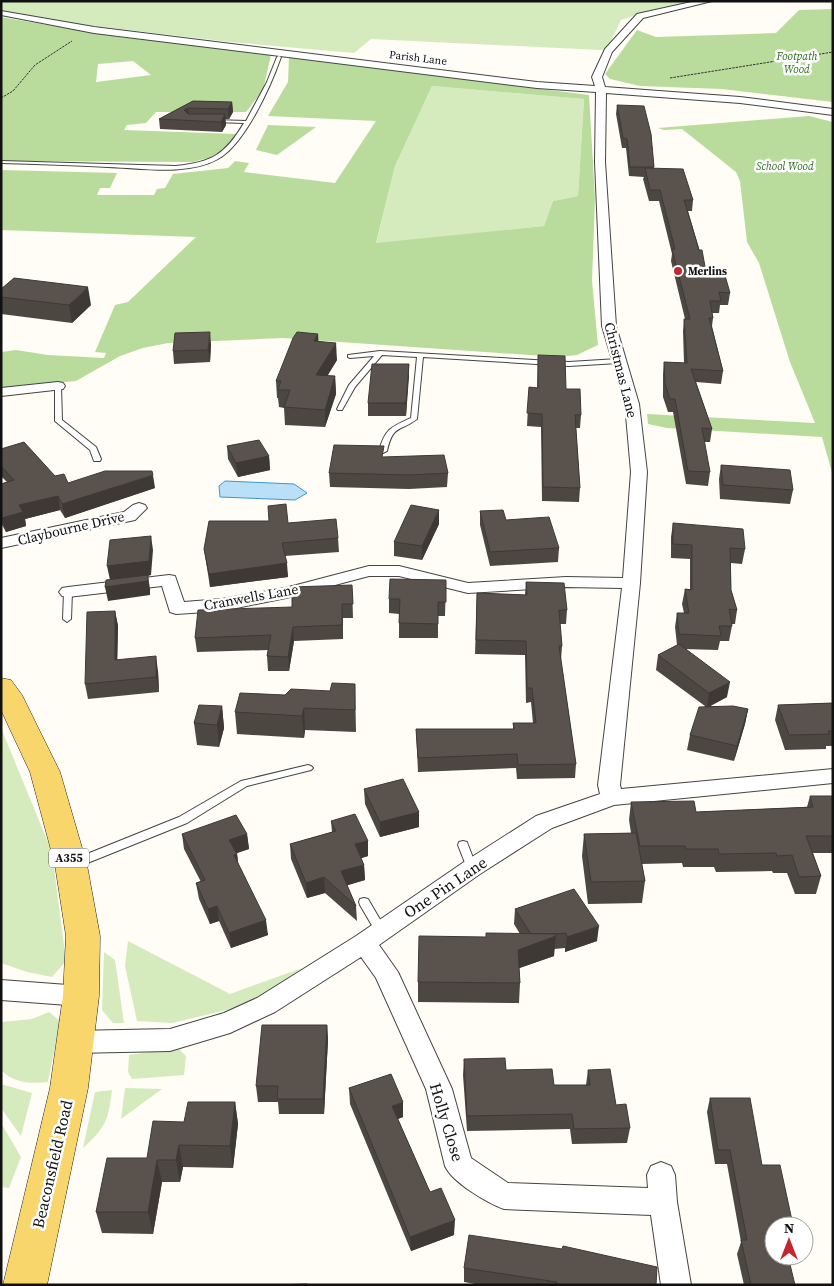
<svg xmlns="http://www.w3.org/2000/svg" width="834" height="1286" font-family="'Source Serif 4',serif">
<rect width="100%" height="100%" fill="#fffdf5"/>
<!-- green -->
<g fill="#d5ebbd">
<path d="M 1,1 L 703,1 L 659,11 L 651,10 L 621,20 L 607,49 L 600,50 L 371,39 L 354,53 L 230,42 L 44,20 L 1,10 Z"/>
<path d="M 432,86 L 584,99 L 578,196 L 553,201 L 544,226 L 376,244 L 395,166 Z"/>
<path d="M 1,728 L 52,852 L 66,961 L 52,977 L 27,972 L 1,963 Z"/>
<path d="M 128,941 L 230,994 L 302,968 L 248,1005 L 172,1023 L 137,1021 L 125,966 Z"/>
<path d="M 104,952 L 115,960 L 124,1023 L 113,1023 L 102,1010 Z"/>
<path d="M 49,1012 L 60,1021 L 48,1082 C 31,1084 13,1083 1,1070 L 2,1022 L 32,1019 Z"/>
<path d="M 178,1048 L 186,1056 L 184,1075 L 132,1079 L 128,1072 L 129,1055 Z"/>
<path d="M 1,1084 L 32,1093 L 21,1136 L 1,1108 Z"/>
<path d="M 125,1088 L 162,1089 L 121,1119 Z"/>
<path d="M 112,1090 C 108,1121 106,1127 83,1148 L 95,1092 Z"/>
<path d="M 1,1123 L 21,1157 L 9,1188 L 1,1187 Z"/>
</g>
<!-- forest -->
<g fill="#b9dc9c" fill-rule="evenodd">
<path d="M 833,9 L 833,102 L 722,89 L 640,86 L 610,79 L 605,74 L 637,30 L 656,37 L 776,33 L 799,10 Z"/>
<path d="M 1,17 L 106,35 L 271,55 L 263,90 L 246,112 L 156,112 L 146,123 L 127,125 L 124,130 L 236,134 L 230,152 L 193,162 L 1,161 ZM 133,61 L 151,75 L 96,82 L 98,64 Z"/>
<path d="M 289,57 L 589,95 L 595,198 L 592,281 L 598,345 L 577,355 L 559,357 L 283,338 L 168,343 L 143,348 L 120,356 L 76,381 L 1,388 L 1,352 L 16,350 L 48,355 L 104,358 L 106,353 L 95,352 L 115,305 L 128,302 L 196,237 L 1,230 L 1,170 L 117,173 L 110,188 L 100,188 L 97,195 L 154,195 L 157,189 L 165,188 L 173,174 L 228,168 L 235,161 L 249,163 L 244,172 L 335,183 L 376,121 L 268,116 L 288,82 ZM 432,86 L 584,99 L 578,196 L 553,201 L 544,226 L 376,243 L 395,166 Z"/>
<path d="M 809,116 L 833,122 L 833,476 L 822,437 L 667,428 L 648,424 L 647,414 L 815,423 L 790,362 L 759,263 L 747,242 L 740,181 L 736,172 L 682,129 L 664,130 L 658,128 Z"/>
<path d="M 268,125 L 316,127 L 277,155 L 256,150 Z"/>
</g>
<!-- water -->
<path fill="#b9e0f7" stroke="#3f96cf" d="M 225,481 L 294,484 L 307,493 L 295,500 L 220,497 L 219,486 Z"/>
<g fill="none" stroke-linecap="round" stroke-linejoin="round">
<defs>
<g id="lane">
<path d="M 279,56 L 281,57 C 271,86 245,144 218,159 C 188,176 141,168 108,167 C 73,165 37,164 1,163 L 1,161 L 176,166 C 212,162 225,155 244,123 L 214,122 L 212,121 L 214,120 L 246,121 L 267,82 L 277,57 Z"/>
<path d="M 380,351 L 569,362 L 618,359 L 621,361 L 618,363 L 569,366 L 423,357 L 417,419 C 400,432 393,424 387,451 L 383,453 L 379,451 C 385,429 391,427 411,418 L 417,357 L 382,355 L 355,387 L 342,410 L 338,410 L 337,409 L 349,385 L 374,356 L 350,358 L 348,357 L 348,355 Z"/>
<path d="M 58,384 L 61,386 L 62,420 L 96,447 L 101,459 L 100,461 L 94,461 L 90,450 L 55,421 L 55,386 Z"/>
<path d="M 68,589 L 72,592 L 71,619 L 67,622 L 63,619 L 64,592 Z"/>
<path d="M 308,765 L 311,766 L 313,768 L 311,770 L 247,786 L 187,823 L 80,866 L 76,867 L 72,866 L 71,863 L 72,860 L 179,817 L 241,781 Z"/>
<path d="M 463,841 L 467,842 L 468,845 L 477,868 L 476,871 L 472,872 L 468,871 L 467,868 L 458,845 L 459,842 Z"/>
<path d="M 364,898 L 368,899 L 385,928 L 387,931 L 385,934 L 381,935 L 377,934 L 360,905 L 359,902 L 360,899 Z"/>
</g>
<g id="street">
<path d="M 696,1 L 712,1 L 643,18 L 612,52 L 602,77 L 605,87 L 740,97 L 833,109 L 833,115 L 740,103 L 606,93 L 605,162 L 616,326 L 639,404 L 647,472 L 640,583 L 620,785 L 621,789 L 833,769 L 833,783 L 614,805 L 552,828 L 480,874 L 379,945 L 398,972 L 452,1089 L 471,1158 L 508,1183 L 648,1188 L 647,1175 L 651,1166 L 661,1162 L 671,1166 L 675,1175 L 677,1202 L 691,1285 L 661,1285 L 651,1215 L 504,1209 C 487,1203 452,1182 445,1166 L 426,1089 L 376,978 L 361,957 L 275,1012 L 230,1033 L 170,1051 L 74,1053 L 65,1050 L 61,1042 L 65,1034 L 74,1031 L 170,1029 L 224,1013 L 257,998 L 356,936 L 464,862 L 536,816 L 600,794 L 598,785 L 622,588 L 566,587 L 468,593 L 399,576 L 369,576 L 286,598 L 222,611 L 176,614 L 170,612 L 162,586 L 68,597 L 62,596 L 59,592 L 62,588 L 68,587 L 169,575 L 175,576 L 184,602 L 222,599 L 285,588 L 369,566 L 399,566 L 468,583 L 566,577 L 623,578 L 631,472 L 625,404 L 602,326 L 595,162 L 596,92 L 537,88 L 94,33 L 1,15 L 1,11 L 94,27 L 537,82 L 595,86 L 592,77 L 605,49 L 637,14 Z"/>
<path d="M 58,382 L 63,383 L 65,386 L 63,389 L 1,396 L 1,388 Z"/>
<path d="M 139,503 L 145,505 L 147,508 L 135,520 L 1,548 L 1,538 L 124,512 L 133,505 Z"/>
<path d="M 1,980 L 81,986 L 90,989 L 93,996 L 90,1003 L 81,1006 L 1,1000 Z"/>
</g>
<path id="primary" d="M 1,678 L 11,680 L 22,695 L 60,772 L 87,865 L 100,936 L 99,996 L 88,1088 L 47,1285 L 3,1285 L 50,1088 L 63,996 L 66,936 L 55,865 L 30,772 L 1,710 Z"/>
</defs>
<!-- lane casing -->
<use href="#lane" stroke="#444" stroke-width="2"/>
<!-- street casing -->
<use href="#street" stroke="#444" stroke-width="2"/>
<!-- primary casing -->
<use href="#primary" stroke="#222" stroke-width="1"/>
<!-- path -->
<g stroke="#333" stroke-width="1" stroke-dasharray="2.5 1" stroke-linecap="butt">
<path d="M 670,78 L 833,52"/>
<path d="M 1,98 L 13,91 L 35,65 L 72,41"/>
</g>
<!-- lane -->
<use href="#lane" fill="#fff" fill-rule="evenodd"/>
<!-- street -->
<use href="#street" fill="#fff" fill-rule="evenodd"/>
<!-- primary -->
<use href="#primary" fill="#f9d66b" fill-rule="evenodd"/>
</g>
<!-- wall -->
<g fill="#4d4742">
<path d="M 193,101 L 232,102 L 233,112 L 229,119 L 225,119 L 226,125 L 222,132 L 160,129 L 159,119 Z"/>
<path d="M 617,105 L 651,134 L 654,168 L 693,200 L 692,211 L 688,211 L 706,272 L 730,293 L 728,305 L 720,305 L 719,313 L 712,313 L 713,318 L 712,326 L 723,371 L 721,384 L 696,382 L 712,429 L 710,442 L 704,442 L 710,472 L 708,486 L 686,484 L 673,412 L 668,412 L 663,397 L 663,374 L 664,362 L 684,363 L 683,331 L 684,319 L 685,319 L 671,261 L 672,254 L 659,201 L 649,201 L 643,179 L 644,177 L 629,176 L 626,148 L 622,148 L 616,114 Z"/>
<path d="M 1,289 L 91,305 L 72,323 L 1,314 Z"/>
<path d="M 318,334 L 318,341 L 337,360 L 327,376 L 335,376 L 336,394 L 325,427 L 285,425 L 284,408 L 279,407 L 278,398 L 277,398 L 276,381 Z"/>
<path d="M 211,344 L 210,362 L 174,364 L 173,351 Z"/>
<path d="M 538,355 L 566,389 L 581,415 L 580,428 L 576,428 L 580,488 L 579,502 L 542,501 L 541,427 L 527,426 L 529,387 L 537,388 Z"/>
<path d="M 409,364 L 406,416 L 368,416 L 368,403 Z"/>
<path d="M 227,446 L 269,456 L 270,470 L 238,477 L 228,459 Z"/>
<path d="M 1,449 L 68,483 L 155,488 L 65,518 L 60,510 L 25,519 L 26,526 L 6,532 L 1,523 L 1,484 L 7,482 L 1,476 Z"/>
<path d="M 384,457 L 448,473 L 447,487 L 409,489 L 330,487 L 329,473 Z"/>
<path d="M 721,465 L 793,490 L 790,504 L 720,499 L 719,479 Z"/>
<path d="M 439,510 L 439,524 L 422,560 L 394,556 L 394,542 Z"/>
<path d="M 480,511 L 506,520 L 559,548 L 558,562 L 490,566 L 480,525 Z"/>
<path d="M 269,521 L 288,523 L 338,538 L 339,552 L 285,556 L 288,577 L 210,587 L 204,549 Z"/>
<path d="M 673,523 L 745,549 L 742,564 L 731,563 L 731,590 L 737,610 L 735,624 L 732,624 L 732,626 L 729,641 L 720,641 L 718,650 L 684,649 L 727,697 L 709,706 L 748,709 L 745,724 L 734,761 L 687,750 L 690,735 L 705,706 L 656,670 L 658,655 L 677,645 L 675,627 L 677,613 L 684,613 L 682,604 L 685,589 L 690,589 L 690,559 L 671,558 L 671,537 Z"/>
<path d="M 446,580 L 445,616 L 438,616 L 438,638 L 399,638 L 399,614 L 389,613 L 389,599 Z"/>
<path d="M 526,582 L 567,610 L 566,624 L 560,624 L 562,646 L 561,660 L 576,764 L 575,778 L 517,779 L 516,768 L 418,772 L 416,729 L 513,729 L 513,723 L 533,723 L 531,702 L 526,703 L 525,655 L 475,654 L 477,593 L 525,595 Z"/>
<path d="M 352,585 L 353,618 L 343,618 L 343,639 L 294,641 L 289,671 L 268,671 L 267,656 L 268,650 L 197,652 L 195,638 L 292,607 Z"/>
<path d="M 115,611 L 118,626 L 117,660 L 158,671 L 159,692 L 88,699 L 85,684 Z"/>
<path d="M 355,684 L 356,732 L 305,730 L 304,738 L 237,734 L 235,712 L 285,695 L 330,691 Z"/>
<path d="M 833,703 L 833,746 L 826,746 L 826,749 L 785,750 L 775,720 L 778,705 Z"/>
<path d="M 222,706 L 224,728 L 219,747 L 197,745 L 194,723 Z"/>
<path d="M 364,789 L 419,812 L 419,827 L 380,837 L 365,804 Z"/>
<path d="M 810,796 L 833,796 L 833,853 L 813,853 L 821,876 L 816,894 L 795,894 L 787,873 L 773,873 L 772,871 L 716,872 L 714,867 L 683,867 L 682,863 L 642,864 L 645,881 L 642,903 L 588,904 L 582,856 L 584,834 L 631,833 L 629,820 L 631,802 L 696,812 L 807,807 Z"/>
<path d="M 331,821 L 368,841 L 368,856 L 361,858 L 364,865 L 365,880 L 347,885 L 356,906 L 357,921 L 325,893 L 307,898 L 291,859 L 290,844 L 332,832 Z"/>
<path d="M 182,834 L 247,834 L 249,849 L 237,853 L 238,863 L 268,935 L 231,948 L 219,921 L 210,924 L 199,899 L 196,883 L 201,882 L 184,849 Z"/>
<path d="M 515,909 L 597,941 L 565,952 L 565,948 L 554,949 L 554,956 L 519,968 L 520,983 L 519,1003 L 418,1002 L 418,982 L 486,937 L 520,934 L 514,924 Z"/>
<path d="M 327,1025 L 328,1040 L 324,1114 L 279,1114 L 278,1102 L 258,1102 L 256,1086 Z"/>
<path d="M 464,1059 L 506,1070 L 554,1085 L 586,1085 L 588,1070 L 616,1105 L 630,1128 L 627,1143 L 572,1144 L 570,1129 L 467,1131 L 463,1075 Z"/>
<path d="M 349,1088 L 403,1117 L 398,1119 L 430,1192 L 454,1235 L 411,1251 L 350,1104 Z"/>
<path d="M 710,1098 L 762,1165 L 793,1225 L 792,1226 L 774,1226 L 795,1285 L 744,1285 L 737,1254 L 741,1242 L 727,1164 L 715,1164 L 707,1112 Z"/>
<path d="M 235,1102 L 238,1124 L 233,1168 L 183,1167 L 180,1182 L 162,1182 L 153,1234 L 102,1233 L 96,1212 L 147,1158 L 184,1122 Z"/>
<path d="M 464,1268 L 656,1285 L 480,1285 L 464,1282 Z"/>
</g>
<!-- shaded-wall -->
<g fill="#3f3936">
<path d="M 232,102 L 233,112 L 229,119 L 228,109 Z"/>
<path d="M 188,108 L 189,118 L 184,110 Z"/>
<path d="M 225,114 L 226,125 L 222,132 L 221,122 Z"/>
<path d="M 88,287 L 91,305 L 72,323 L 69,305 Z"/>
<path d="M 210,332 L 211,344 L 210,362 L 208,350 Z"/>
<path d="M 318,334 L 319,351 L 314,341 Z"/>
<path d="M 336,343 L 337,360 L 317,393 L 316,375 Z"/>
<path d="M 409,364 L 409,377 L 406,416 L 406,403 Z"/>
<path d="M 335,376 L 336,394 L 325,427 L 325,410 Z"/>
<path d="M 269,456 L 270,470 L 238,477 L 236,463 Z"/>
<path d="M 153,475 L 155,488 L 65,518 L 62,504 Z"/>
<path d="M 58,496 L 60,510 L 25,519 L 26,526 L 6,532 L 2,518 L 19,505 Z"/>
<path d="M 439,510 L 439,524 L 422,560 L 422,546 Z"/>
<path d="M 151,536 L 153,550 L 151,575 L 148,576 L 150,589 L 150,595 L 108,601 L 105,587 L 110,580 L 107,566 Z"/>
<path d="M 287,563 L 288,577 L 210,587 L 209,574 Z"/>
<path d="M 115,611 L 118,626 L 117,675 L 115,660 Z"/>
<path d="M 293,627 L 294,641 L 289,671 L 288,657 Z"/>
<path d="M 156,656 L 158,671 L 159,692 L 156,677 Z"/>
<path d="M 730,682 L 727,697 L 707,708 L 709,693 Z"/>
<path d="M 222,706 L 224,728 L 219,747 L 217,725 Z"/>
<path d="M 304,708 L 305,730 L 304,738 L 302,716 Z"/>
<path d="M 748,709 L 745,724 L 734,761 L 737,746 Z"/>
<path d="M 419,812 L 419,827 L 380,837 L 380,822 Z"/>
<path d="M 247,834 L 249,849 L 231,855 L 229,840 Z"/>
<path d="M 368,841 L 368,856 L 356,860 L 355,844 Z"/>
<path d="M 237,854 L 239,869 L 234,855 Z"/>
<path d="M 364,865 L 365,880 L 342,887 L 341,871 Z"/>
<path d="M 324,877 L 325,893 L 307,898 L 306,883 Z"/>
<path d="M 217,906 L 219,921 L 210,924 L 208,909 Z"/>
<path d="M 266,920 L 268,935 L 231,948 L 229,933 Z"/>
<path d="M 599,926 L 597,941 L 565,952 L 567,937 Z"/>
<path d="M 556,936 L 554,956 L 517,969 L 518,950 Z"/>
<path d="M 327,1025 L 328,1040 L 324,1114 L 323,1099 Z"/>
<path d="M 235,1102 L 238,1124 L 233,1168 L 230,1146 Z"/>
<path d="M 403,1102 L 403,1117 L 392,1121 L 392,1106 Z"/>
<path d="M 179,1145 L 183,1167 L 180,1182 L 176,1160 Z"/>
<path d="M 157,1160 L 162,1182 L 153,1234 L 148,1212 Z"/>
<path d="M 455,1220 L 454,1235 L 411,1251 L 410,1237 Z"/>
</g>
<!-- building -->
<g fill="#5a524d" stroke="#3f3936">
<path d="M 193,101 L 232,102 L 228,109 L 188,108 L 184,110 L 188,114 L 225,114 L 221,122 L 159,119 Z"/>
<path d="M 617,105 L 644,106 L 651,134 L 654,167 L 630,167 L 627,139 L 623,138 Z"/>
<path d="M 645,168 L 683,169 L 693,200 L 684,200 L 699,250 L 702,250 L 706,272 L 724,272 L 730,293 L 719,292 L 721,301 L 710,301 L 713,318 L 709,318 L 723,371 L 691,369 L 712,429 L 702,428 L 710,472 L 688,471 L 675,399 L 670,399 L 665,384 L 664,362 L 687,363 L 684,319 L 690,319 L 672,249 L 675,249 L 660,190 L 650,190 Z"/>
<path d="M 14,278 L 88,287 L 69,305 L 1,297 L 1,289 Z"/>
<path d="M 210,332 L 208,350 L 173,351 L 175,333 Z"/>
<path d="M 297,332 L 318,334 L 314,341 L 336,343 L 316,375 L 335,376 L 325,410 L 284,407 L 290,390 L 278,390 L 281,381 L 276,381 L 293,338 Z"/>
<path d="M 538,355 L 565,356 L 566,389 L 580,389 L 581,415 L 575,415 L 580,488 L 543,487 L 542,414 L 527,413 L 529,387 L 538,388 Z"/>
<path d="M 372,364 L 409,364 L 406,403 L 368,403 Z"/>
<path d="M 259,440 L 269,456 L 236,463 L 227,446 Z"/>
<path d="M 24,442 L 55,476 L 64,474 L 68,483 L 105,471 L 152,471 L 153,475 L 62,504 L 58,496 L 19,505 L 23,512 L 2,518 L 1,516 L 1,484 L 14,480 L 1,466 L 1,449 Z"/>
<path d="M 334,445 L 384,446 L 382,457 L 444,455 L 448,473 L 409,475 L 329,473 Z"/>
<path d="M 721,465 L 790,470 L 793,490 L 723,485 Z"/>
<path d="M 286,504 L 288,523 L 336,519 L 338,538 L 282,543 L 287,563 L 209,574 L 204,549 L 209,521 L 269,521 L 268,506 Z"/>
<path d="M 411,505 L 439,510 L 422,546 L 394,542 Z"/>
<path d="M 503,510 L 506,520 L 549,517 L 559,548 L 490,552 L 480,511 Z"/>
<path d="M 673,523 L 743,529 L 745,549 L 730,548 L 731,590 L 737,610 L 729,609 L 732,626 L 719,626 L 721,636 L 679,634 L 677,613 L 689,613 L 685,589 L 692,590 L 692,545 L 673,544 Z"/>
<path d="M 151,536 L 149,561 L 107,566 L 110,540 Z"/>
<path d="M 148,575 L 148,581 L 105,587 L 106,580 Z"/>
<path d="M 390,579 L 446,580 L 446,602 L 438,602 L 438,624 L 399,623 L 400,599 L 389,599 Z"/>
<path d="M 526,582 L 564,583 L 567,610 L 559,610 L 562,646 L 559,646 L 576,764 L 518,765 L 517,754 L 418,758 L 416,729 L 514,729 L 513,723 L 536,723 L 532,688 L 527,688 L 526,641 L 476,640 L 477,593 L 527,595 Z"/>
<path d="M 352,585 L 353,604 L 342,604 L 342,625 L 293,627 L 288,657 L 267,656 L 271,635 L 195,638 L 198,610 L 292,607 L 292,587 Z"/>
<path d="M 115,611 L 115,660 L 156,656 L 156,677 L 85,684 L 87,612 Z"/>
<path d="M 679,644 L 730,682 L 709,693 L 658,655 Z"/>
<path d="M 332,683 L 355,684 L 355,710 L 304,708 L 302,716 L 235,712 L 240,693 L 285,695 L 291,689 L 330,691 Z"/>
<path d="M 833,703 L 833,731 L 828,731 L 830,734 L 789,735 L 778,705 Z"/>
<path d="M 199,705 L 222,706 L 217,725 L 194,723 Z"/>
<path d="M 733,706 L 748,709 L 737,746 L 690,735 L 699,707 Z"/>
<path d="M 403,779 L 419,812 L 380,822 L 364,789 Z"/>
<path d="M 810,796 L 833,796 L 833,836 L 806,836 L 821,876 L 799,877 L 792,855 L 777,856 L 776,853 L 719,854 L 718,849 L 686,849 L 685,846 L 640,846 L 631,802 L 694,801 L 696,812 L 813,807 Z"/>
<path d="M 355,814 L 368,841 L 355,844 L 364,865 L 341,871 L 356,906 L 324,877 L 306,883 L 290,844 L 336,831 L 331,821 Z"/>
<path d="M 236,815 L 247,834 L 229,840 L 237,854 L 234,855 L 266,920 L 229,933 L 217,906 L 208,909 L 196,883 L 205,880 L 182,834 Z"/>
<path d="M 636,833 L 645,881 L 591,882 L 584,834 Z"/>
<path d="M 574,889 L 599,926 L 567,937 L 566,933 L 553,934 L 531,934 L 515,909 Z"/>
<path d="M 486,933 L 555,934 L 556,936 L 518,950 L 520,983 L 418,982 L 419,936 L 486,937 Z"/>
<path d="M 262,1025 L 327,1025 L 323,1099 L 277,1099 L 278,1086 L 256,1086 Z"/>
<path d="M 505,1058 L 506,1070 L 552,1069 L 554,1085 L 590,1085 L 588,1070 L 610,1069 L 616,1105 L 626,1104 L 630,1128 L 574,1129 L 572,1114 L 467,1116 L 464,1059 Z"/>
<path d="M 391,1074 L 403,1102 L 392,1106 L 430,1192 L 441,1188 L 455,1220 L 410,1237 L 349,1088 Z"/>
<path d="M 710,1098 L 750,1098 L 762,1165 L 780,1165 L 793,1225 L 781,1225 L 781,1226 L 774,1226 L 774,1256 L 788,1256 L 795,1285 L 751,1285 L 741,1240 L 747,1240 L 730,1150 L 718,1150 Z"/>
<path d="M 188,1102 L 235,1102 L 230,1146 L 179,1145 L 176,1160 L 157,1160 L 148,1212 L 96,1212 L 107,1158 L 147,1158 L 153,1121 L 184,1122 Z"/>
<path d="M 469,1235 L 562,1249 L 563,1246 L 657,1267 L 656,1285 L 556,1285 L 557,1282 L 464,1268 Z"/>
<path d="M 307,1284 L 307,1285 L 275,1285 Z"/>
</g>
<!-- markers -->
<circle fill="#c4262e" stroke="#fff" stroke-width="2" cx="678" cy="271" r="5"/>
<g text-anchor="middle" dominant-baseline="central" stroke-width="5" stroke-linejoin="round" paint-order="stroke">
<!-- far-park labels -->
<g font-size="11" font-style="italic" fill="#2f6b1f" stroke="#fff">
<text x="797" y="56">Footpath<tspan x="797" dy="13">Wood</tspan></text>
<text x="785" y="166">School Wood</text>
</g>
<!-- far-street labels -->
<g font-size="11" fill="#111" stroke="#fff">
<text transform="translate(418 58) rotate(7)">Parish Lane</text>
</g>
<!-- far-poi labels -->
<g font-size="11" font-weight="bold" fill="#111" stroke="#fff" text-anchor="start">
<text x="688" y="271">Merlins</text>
</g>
<!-- shield labels -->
<rect fill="#fff" stroke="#585858" stroke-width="1" x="49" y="848.5" width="40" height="19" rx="4"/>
<g font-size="12" font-weight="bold" fill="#111">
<text x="69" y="858">A355</text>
</g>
<!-- street labels -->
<g font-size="14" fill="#111" stroke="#fff">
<text transform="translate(621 370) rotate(76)">Christmas Lane</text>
<text transform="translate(71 528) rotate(-13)">Claybourne Drive</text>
<text transform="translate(251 597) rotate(-10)">Cranwells Lane</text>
</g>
<!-- near-street labels -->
<g font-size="16" fill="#111" stroke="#fff">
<text transform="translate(445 887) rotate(-34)">One Pin Lane</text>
<text transform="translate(447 1122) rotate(73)">Holly Close</text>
<text transform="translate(52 1164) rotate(-77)">Beaconsfield Road</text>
</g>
</g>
<!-- border -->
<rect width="834" height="1286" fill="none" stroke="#111111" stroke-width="5"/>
<!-- north arrow -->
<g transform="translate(789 1241)"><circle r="24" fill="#ffffff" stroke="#a0a0a0"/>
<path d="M0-4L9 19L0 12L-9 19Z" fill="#c4262e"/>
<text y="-8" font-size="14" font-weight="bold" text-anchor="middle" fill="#111111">N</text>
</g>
</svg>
